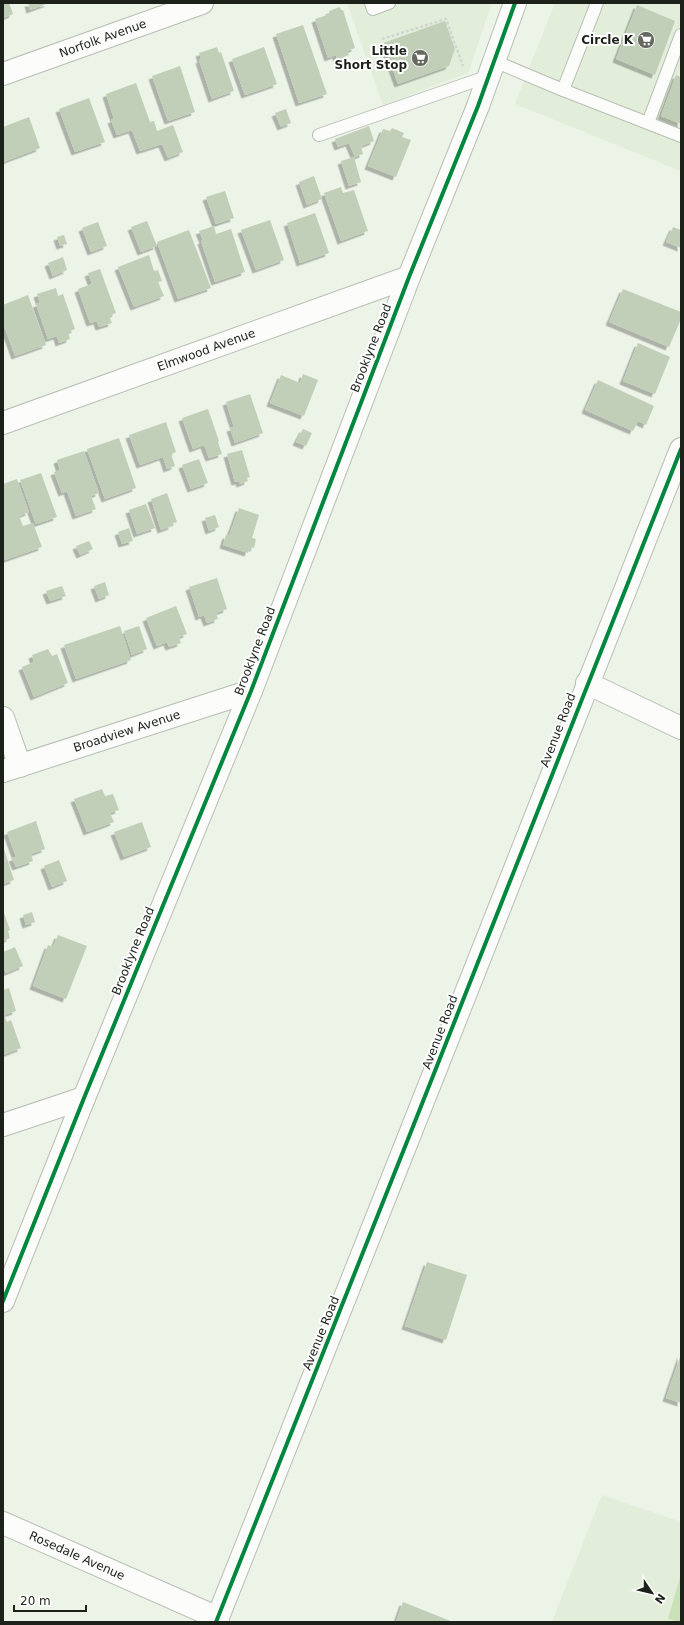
<svg xmlns="http://www.w3.org/2000/svg" width="684" height="1625" font-family="'DejaVu Sans',sans-serif">
<defs>
<filter id="shadow"><feDropShadow dx="-3.5" dy="3.5" stdDeviation="0" flood-color="#0004"/></filter>
</defs>
<rect width="100%" height="100%" fill="#ecf3e7"/>
<!-- built -->
<g fill="#e2eeda">
<path d="M 347,3 L 492,3 L 468,73 L 383,105 Z"/>
<path d="M 555,3 L 681,3 L 681,171 L 515,104 Z"/>
<path d="M 602,1495 L 681,1522 L 681,1622 L 552,1622 Z"/>
</g>
<!-- green -->
<path fill="#c9e1b6" d="M 681,1574 L 681,1622 L 668,1619 Z"/>
<!-- building -->
<g fill="#c2cfb8" filter="url(#shadow)">
<path d="M 3,3 L 9,3 L 13,14 L 3,18 Z"/>
<path d="M 28,3 L 49,3 L 30,10 Z"/>
<path d="M 637,5 L 675,21 L 655,75 L 616,59 Z"/>
<path d="M 340,7 L 341,10 L 343,10 L 355,48 L 347,51 L 349,55 L 337,59 L 336,55 L 328,58 L 315,19 L 330,14 L 329,11 Z"/>
<path d="M 445,21 L 455,49 L 449,66 L 398,84 L 383,43 Z"/>
<path d="M 303,25 L 327,94 L 299,103 L 276,34 Z"/>
<path d="M 217,47 L 219,53 L 221,52 L 234,91 L 212,99 L 199,60 L 201,59 L 199,53 Z"/>
<path d="M 264,47 L 277,84 L 245,95 L 232,59 Z"/>
<path d="M 180,66 L 195,112 L 168,121 L 152,76 Z"/>
<path d="M 676,75 L 681,77 L 681,124 L 661,116 Z"/>
<path d="M 136,83 L 150,122 L 154,121 L 157,131 L 173,125 L 183,152 L 168,158 L 162,144 L 140,151 L 132,130 L 117,135 L 111,120 L 114,119 L 106,94 Z"/>
<path d="M 89,98 L 105,142 L 75,152 L 59,109 Z"/>
<path d="M 286,109 L 291,123 L 281,127 L 275,113 Z"/>
<path d="M 29,117 L 40,148 L 3,162 L 3,127 Z"/>
<path d="M 369,126 L 374,141 L 361,146 L 363,154 L 355,157 L 349,143 L 338,147 L 335,139 Z"/>
<path d="M 392,128 L 404,133 L 402,137 L 411,140 L 396,177 L 368,166 L 383,129 L 390,131 Z"/>
<path d="M 354,157 L 361,182 L 349,186 L 341,161 Z"/>
<path d="M 314,176 L 322,199 L 307,205 L 299,182 Z"/>
<path d="M 341,187 L 343,193 L 354,190 L 368,231 L 341,241 L 324,193 Z"/>
<path d="M 225,191 L 234,218 L 216,224 L 206,197 Z"/>
<path d="M 315,213 L 329,253 L 300,263 L 287,223 Z"/>
<path d="M 270,220 L 284,260 L 256,270 L 241,230 Z"/>
<path d="M 147,221 L 157,246 L 141,252 L 131,227 Z"/>
<path d="M 98,222 L 107,246 L 91,252 L 82,228 Z"/>
<path d="M 214,226 L 216,234 L 231,229 L 245,272 L 215,282 L 201,241 L 203,240 L 199,231 Z"/>
<path d="M 673,227 L 681,230 L 681,248 L 666,242 Z"/>
<path d="M 189,230 L 211,288 L 178,299 L 157,242 Z"/>
<path d="M 64,235 L 67,244 L 60,246 L 57,237 Z"/>
<path d="M 149,255 L 154,271 L 158,270 L 162,281 L 158,282 L 164,296 L 134,307 L 118,267 Z"/>
<path d="M 63,257 L 67,270 L 53,276 L 48,263 Z"/>
<path d="M 100,269 L 116,313 L 109,316 L 112,323 L 99,327 L 97,321 L 90,323 L 78,289 L 92,284 L 88,273 Z"/>
<path d="M 56,288 L 58,296 L 63,294 L 75,329 L 68,332 L 70,339 L 59,343 L 57,336 L 48,339 L 36,304 L 40,303 L 37,294 Z"/>
<path d="M 623,289 L 681,312 L 681,319 L 669,347 L 609,322 Z"/>
<path d="M 28,295 L 46,345 L 15,356 L 3,323 L 3,305 Z"/>
<path d="M 638,343 L 670,357 L 655,394 L 623,381 Z"/>
<path d="M 303,374 L 318,380 L 304,416 L 270,403 L 281,375 L 300,383 Z"/>
<path d="M 598,380 L 654,406 L 646,425 L 638,421 L 633,431 L 585,410 Z"/>
<path d="M 250,394 L 263,433 L 235,443 L 230,428 L 234,427 L 226,402 Z"/>
<path d="M 208,409 L 219,441 L 218,442 L 222,454 L 209,458 L 204,445 L 193,449 L 182,418 Z"/>
<path d="M 166,422 L 176,452 L 171,454 L 175,466 L 167,469 L 163,457 L 140,465 L 129,435 Z"/>
<path d="M 303,429 L 312,433 L 306,446 L 296,442 Z"/>
<path d="M 119,438 L 136,488 L 105,499 L 87,449 Z"/>
<path d="M 242,450 L 250,477 L 247,478 L 248,481 L 240,484 L 239,481 L 235,482 L 227,454 Z"/>
<path d="M 84,451 L 99,493 L 91,496 L 96,509 L 76,516 L 67,491 L 62,493 L 54,472 L 60,470 L 57,460 Z"/>
<path d="M 199,459 L 208,483 L 191,489 L 182,465 Z"/>
<path d="M 41,473 L 57,517 L 36,524 L 20,480 Z"/>
<path d="M 17,479 L 29,512 L 19,516 L 23,526 L 33,523 L 42,547 L 5,560 L 3,556 L 3,484 Z"/>
<path d="M 167,493 L 177,522 L 171,524 L 172,526 L 161,530 L 151,499 Z"/>
<path d="M 146,504 L 155,528 L 137,534 L 129,510 Z"/>
<path d="M 239,508 L 259,515 L 252,538 L 256,539 L 254,548 L 250,547 L 248,553 L 223,545 L 226,535 L 229,536 Z"/>
<path d="M 215,515 L 219,527 L 209,531 L 205,518 Z"/>
<path d="M 129,528 L 133,541 L 122,544 L 118,532 Z"/>
<path d="M 89,541 L 93,549 L 80,555 L 76,546 Z"/>
<path d="M 217,578 L 227,609 L 216,613 L 218,619 L 207,623 L 204,615 L 199,617 L 189,587 Z"/>
<path d="M 105,582 L 109,595 L 99,599 L 94,586 Z"/>
<path d="M 62,586 L 66,596 L 50,601 L 46,591 Z"/>
<path d="M 176,606 L 187,634 L 179,637 L 181,643 L 169,647 L 167,642 L 157,646 L 146,618 Z"/>
<path d="M 120,626 L 131,660 L 76,679 L 64,645 Z"/>
<path d="M 139,626 L 147,649 L 132,655 L 124,631 Z"/>
<path d="M 48,649 L 52,656 L 57,654 L 68,683 L 34,697 L 22,667 L 34,662 L 32,655 Z"/>
<path d="M 102,789 L 105,796 L 113,794 L 119,810 L 110,813 L 114,822 L 87,832 L 74,799 Z"/>
<path d="M 36,821 L 45,849 L 31,854 L 33,861 L 16,867 L 12,858 L 16,857 L 7,832 Z"/>
<path d="M 142,822 L 151,847 L 124,857 L 114,832 Z"/>
<path d="M 3,846 L 14,880 L 3,884 Z"/>
<path d="M 59,860 L 67,881 L 52,887 L 44,866 Z"/>
<path d="M 3,910 L 10,930 L 8,931 L 10,938 L 3,941 Z"/>
<path d="M 32,912 L 35,922 L 26,925 L 23,915 Z"/>
<path d="M 58,935 L 87,946 L 66,999 L 33,986 L 48,945 L 53,947 Z"/>
<path d="M 15,947 L 23,966 L 6,973 L 3,966 L 3,952 Z"/>
<path d="M 9,988 L 16,1011 L 4,1015 L 7,1022 L 11,1020 L 21,1048 L 3,1055 L 3,990 Z"/>
<path d="M 427,1262 L 467,1275 L 446,1340 L 405,1326 Z"/>
<path d="M 681,1354 L 681,1403 L 666,1398 Z"/>
<path d="M 403,1602 L 453,1622 L 396,1622 Z"/>
</g>
<g fill="none" stroke-linecap="round" stroke-linejoin="round">
<defs>
<g id="lane">
<path d="M 371,3 L 373,9 L 389,3"/>
<path d="M 597,3 L 563,90 L 681,136"/>
<path d="M 494,61 L 563,90"/>
<path d="M 648,123 L 681,35"/>
<path d="M 319,135 L 489,76"/>
</g>
<g id="street">
<path id="s1" d="M 3,74 L 202,3"/>
<path id="s2" d="M 3,423 L 409,277"/>
<path d="M 587,683 L 681,728"/>
<path d="M 3,718 L 20,766"/>
<path id="s3" d="M 3,771 L 251,691"/>
<path d="M 3,1125 L 84,1098"/>
<path d="M 3,1301 L 84,1098 L 251,691 L 409,277 L 478,106 L 515,3"/>
<path id="s4" d="M 3,1523 L 218,1618"/>
</g>
<path id="secondary" d="M 216,1622 C 373,1232 525,839 681,449"/>
</defs>
<!-- lane casing -->
<use href="#lane" stroke="#b8beb4" stroke-width="14"/>
<!-- street casing -->
<use href="#street" stroke="#b8beb4" stroke-width="24"/>
<!-- secondary casing -->
<use href="#secondary" stroke="#b8beb4" stroke-width="24"/>
<!-- path -->
<path stroke="#d2d4d1" stroke-width="2.5" stroke-dasharray="3 2" stroke-linecap="butt" d="M 382,39 L 446,19 L 463,66"/>
<!-- lane -->
<use href="#lane" stroke="#fcfdfb" stroke-width="12"/>
<!-- street -->
<use href="#street" stroke="#fcfdfb" stroke-width="22"/>
<!-- secondary -->
<use href="#secondary" stroke="#fcfdfb" stroke-width="22"/>
<defs>
<g id="cycleway">
<path d="M 3,1301 L 84,1098 L 251,691 L 409,277 L 478,106 L 515,3"/>
<path d="M 216,1622 C 373,1232 525,839 681,449"/>
</g>
</defs>
<!-- cycleway casing -->
<use href="#cycleway" stroke="#fff" stroke-width="6"/>
<!-- cycleway -->
<use href="#cycleway" stroke="#00873e" stroke-width="4"/>
</g>
<!-- icons -->
<defs>
<symbol id="supermarket-disc" viewBox="-11 -11 22 22"><circle r="9.5" fill="#656a61" stroke="#fff"/><path d="M-6-5.5h2.5l.6 2H6L4.5 2H-2.5L-4.4-4H-6ZM-1.5 3.2a1.3 1.3 0 1 0 .1 0ZM3 3.2a1.3 1.3 0 1 0 .1 0Z" fill="#fff"/></symbol>
</defs>
<g fill-rule="evenodd">
<use href="#supermarket-disc" x="636" y="30" width="20" height="20"/>
<use href="#supermarket-disc" x="410" y="48" width="20" height="20"/>
</g>
<g text-anchor="middle" dominant-baseline="central" stroke-width="4" stroke-linejoin="round" paint-order="stroke">
<!-- street labels -->
<g font-size="12" fill="#1c2119" stroke="#fff">
<text stroke="none"><textPath href="#s1" startOffset="106">Norfolk Avenue</textPath></text>
<text transform="translate(371 348) rotate(-69)">Brooklyne Road</text>
<text stroke="none"><textPath href="#s2" startOffset="216">Elmwood Avenue</textPath></text>
<text transform="translate(255 651) rotate(-69)">Brooklyne Road</text>
<text transform="translate(558 730) rotate(-69)">Avenue Road</text>
<text stroke="none"><textPath href="#s3" startOffset="130">Broadview Avenue</textPath></text>
<text transform="translate(133 951) rotate(-68)">Brooklyne Road</text>
<text transform="translate(440 1032) rotate(-69)">Avenue Road</text>
<text transform="translate(321 1333) rotate(-68)">Avenue Road</text>
<text stroke="none"><textPath href="#s4" startOffset="81">Rosedale Avenue</textPath></text>
</g>
<!-- poi labels -->
<g font-size="12" font-weight="bold" fill="#1c2119" stroke="#fff" text-anchor="end">
<text x="633" y="40">Circle K</text>
<text x="407" y="51">Little<tspan x="407" dy="14">Short Stop</tspan></text>
</g>
</g>
<!-- border -->
<rect width="684" height="1625" fill="none" stroke="#1c2119" stroke-width="8"/>
<!-- north arrow -->
<g transform="translate(652 1593) rotate(125)" stroke="#ffffff" stroke-width="3" paint-order="stroke">
<path d="M0-3L7 15L0 10L-7 15Z" fill="#1c2119"/>
<text y="-6" font-size="11" font-weight="bold" text-anchor="middle" fill="#1c2119">N</text>
</g>
<!-- scale -->
<path d="M14 1605v6h72v-6" fill="none" stroke="#1c2119" stroke-width="2"/>
<text x="20" y="1605" font-size="12" fill="#1c2119" stroke="#ffffff" stroke-width="3" paint-order="stroke">20 m</text>
</svg>
